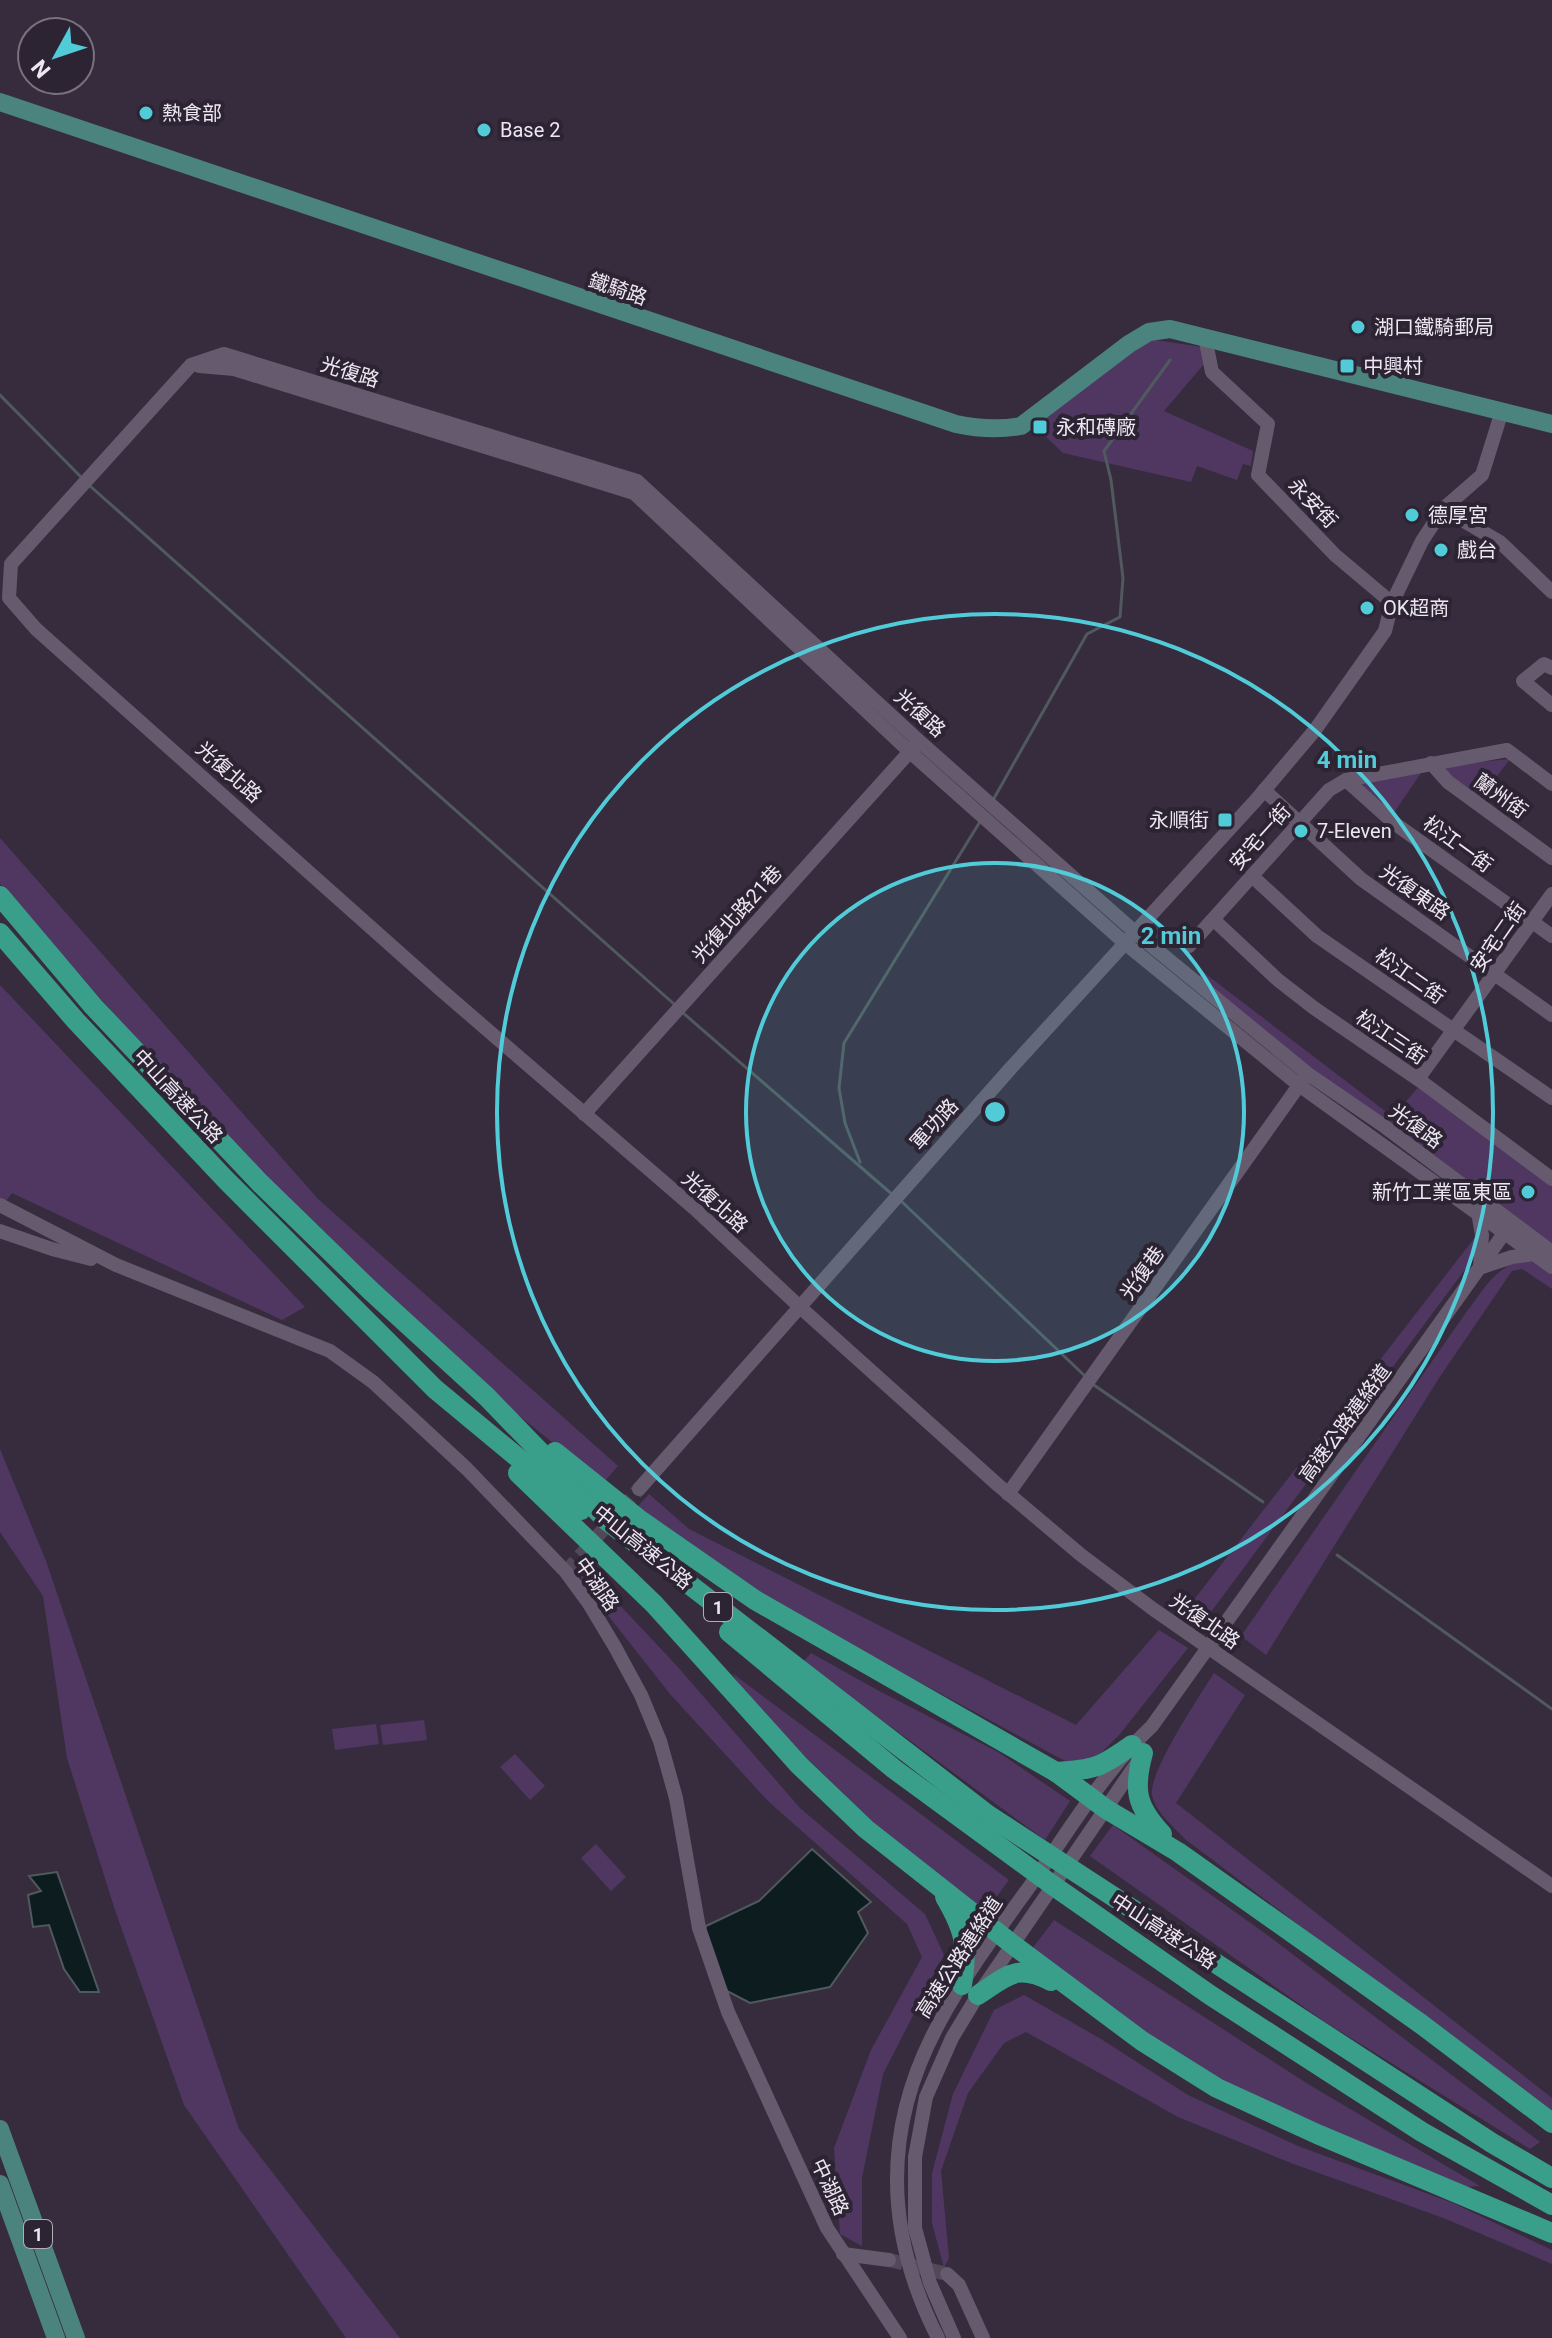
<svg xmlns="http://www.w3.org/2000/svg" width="1552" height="2338" font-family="Roboto,'Noto Sans TC',sans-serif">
<rect width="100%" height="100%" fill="#362c3e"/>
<!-- green -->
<g fill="#503762">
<path d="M 1149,339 L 1202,347 L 1204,364 L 1164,411 L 1253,451 L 1251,466 L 1243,464 L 1237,480 L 1197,466 L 1191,482 L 1063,453 L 1035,426 Z"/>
<path d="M 1510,759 L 1480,799 L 1439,766 Z"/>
<path d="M 1423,770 L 1393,814 L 1352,782 Z"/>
<path d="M 0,838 L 318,1199 L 618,1466 L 603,1483 L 441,1353 L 260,1181 L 0,884 Z"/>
<path d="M 1203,972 L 1393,1117 L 1420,1085 L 1552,1183 L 1552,1248 L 1309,1072 L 1197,979 Z"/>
<path d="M 0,985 L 305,1307 L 282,1320 L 12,1193 L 0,1209 Z"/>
<path d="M 1476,1236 L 1477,1247 L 1472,1260 L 1211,1612 L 1193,1601 Z"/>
<path d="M 1525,1261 L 1539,1263 L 1552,1273 L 1552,1289 L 1522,1269 L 1512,1271 L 1439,1378 L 1266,1655 L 1241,1636 L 1465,1314 C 1483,1291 1496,1264 1525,1261 Z"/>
<path d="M 0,1449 L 46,1561 L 239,2129 L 400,2338 L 346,2338 L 184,2105 L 115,1910 L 67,1758 L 43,1596 L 0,1532 Z"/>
<path d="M 649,1494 L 689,1529 L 1076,1725 L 1159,1630 L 1188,1648 L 1120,1734 L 1089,1765 L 1067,1762 L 779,1606 L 637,1507 Z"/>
<path d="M 583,1566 L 677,1666 L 800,1808 L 925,1914 L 944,1955 L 883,2074 L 862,2178 L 862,2246 L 840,2234 L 834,2148 L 871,2050 L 922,1957 L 907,1924 L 768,1801 L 670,1694 L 581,1581 Z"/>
<path d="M 811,1653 L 881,1692 L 998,1752 L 1070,1801 L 1045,1840 L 803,1662 Z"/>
<path d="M 732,1673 L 1009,1880 L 986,1911 L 888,1836 L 751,1705 Z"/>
<path d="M 1214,1673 L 1245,1695 L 1176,1803 L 1552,2098 L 1552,2116 L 1185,1839 C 1173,1826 1156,1813 1152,1795 C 1148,1773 1200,1695 1214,1673 Z"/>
<path d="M 424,1720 L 427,1740 L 383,1745 L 380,1725 Z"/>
<path d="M 376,1724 L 379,1744 L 335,1750 L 332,1729 Z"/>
<path d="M 515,1754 L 545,1786 L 530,1800 L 500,1767 Z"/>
<path d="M 1113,1825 L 1266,1934 L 1540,2142 L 1530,2149 L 1325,2022 L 1090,1856 Z"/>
<path d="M 596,1844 L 626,1877 L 611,1891 L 581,1858 Z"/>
<path d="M 1054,1920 L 1308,2084 L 1480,2186 L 1464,2187 L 1224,2085 L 1138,2031 L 1032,1949 Z"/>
<path d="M 1024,1995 L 1101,2039 L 1188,2095 L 1298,2146 L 1453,2203 L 1552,2250 L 1552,2264 L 1446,2219 L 1291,2163 L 1178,2117 L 1026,2032 L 1004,2043 L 968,2093 L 941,2171 L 949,2258 L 944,2268 L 932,2223 L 932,2173 L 953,2094 L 994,2010 Z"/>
</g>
<!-- water -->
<g fill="#0d1d1f" stroke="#505a5e" stroke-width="2">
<path d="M 812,1849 L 871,1902 L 858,1912 L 868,1933 L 830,1987 L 750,2003 L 727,1991 L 704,1934 L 706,1926 L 759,1901 Z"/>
<path d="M 57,1872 L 99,1992 L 80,1992 L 64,1969 L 49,1925 L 33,1927 L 28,1895 L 41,1891 L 29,1876 Z"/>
</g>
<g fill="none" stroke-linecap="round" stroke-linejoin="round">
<!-- stream -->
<g stroke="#505a5e" stroke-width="3">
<path d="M 0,395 L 82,478"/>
<path d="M 90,486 L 674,1004"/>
<path d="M 993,800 L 1087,634 L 1120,617 L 1123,578 L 1111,480 L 1104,451 L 1170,360"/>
<path d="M 682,1012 L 894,1196"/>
<path d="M 860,1162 L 845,1123 L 839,1088 L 844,1043 L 981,820"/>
<path d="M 900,1200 L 1086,1377"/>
<path d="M 1091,1383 L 1263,1502"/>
<path d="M 1337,1555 L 1552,1709"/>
</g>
<!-- minor-tunnel -->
<g stroke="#514859" stroke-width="14" stroke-dasharray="14 7" stroke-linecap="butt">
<path d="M 566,1572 L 639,1489"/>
<path d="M 889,2260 L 947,2274"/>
</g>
<!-- minor -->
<g stroke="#665b6e" stroke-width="14">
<path d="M 1205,337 L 1212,372 L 1268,424 L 1258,475 L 1335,555 L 1392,603"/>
<path d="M 199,366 L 234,369 L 634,493 L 910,752 L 1126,944 L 1299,1085 L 1552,1267"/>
<path d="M 1443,509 L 1500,542 L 1552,592"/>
<path d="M 1552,668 L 1544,664 L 1523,681 L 1552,705"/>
<path d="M 1431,763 L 1448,782 L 1552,858"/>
<path d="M 1346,780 L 1394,823 L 1552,936"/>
<path d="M 1264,790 L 1361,879 L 1552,1015"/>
<path d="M 1252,876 L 1317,936 L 1552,1098"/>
<path d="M 1214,920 L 1278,980 L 1314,1008 L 1422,1082 L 1552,1179"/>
<path d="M 1189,946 L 1329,790 L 1346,780 L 1507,750 L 1552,784"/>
<path d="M 1418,1079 L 1552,894"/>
<path d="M 584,1114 L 914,747"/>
<path d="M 0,1205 L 116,1265 L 330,1351 L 373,1382 L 467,1469 L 566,1572 L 588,1602 L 615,1647 L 641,1695 L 660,1741 L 676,1798 L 699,1928 L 728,2012 L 827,2228 L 900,2338"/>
<path d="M 1478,1212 L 1482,1235 L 1480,1267"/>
<path d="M 0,1231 L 52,1249 L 91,1259"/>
<path d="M 1552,1252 L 1381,1124 L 1308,1074 L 1136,933 L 919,741 L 637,481 L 224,354 L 191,365 L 11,564 L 9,598 L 36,629 L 440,989 L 695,1209 L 801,1308 L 998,1485 L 1081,1555 L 1153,1609 L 1552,1886"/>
<path d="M 1482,1267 L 1512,1257 L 1535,1254"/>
<path d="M 639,1489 L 1010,1069 L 1256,800 L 1315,730 L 1385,631 L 1392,603 L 1422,541 L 1443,509 L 1482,475 L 1502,411"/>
<path d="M 1008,1494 L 1305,1077"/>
<path d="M 843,2254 L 889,2260"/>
<path d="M 947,2274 L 959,2285 L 983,2338"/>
<path d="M 938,2338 C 885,2234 882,2129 938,2025 C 965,1974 1001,1926 1035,1879 C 1071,1827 1106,1769 1152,1726 L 1510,1225"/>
<path d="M 954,2338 L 930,2283 L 915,2228 L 915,2157 L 926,2097 L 952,2038 L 978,1995 L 1137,1763"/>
</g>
<!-- major -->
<g stroke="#4b837f" stroke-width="18">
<path d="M 0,102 L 956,424 C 979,429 999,430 1021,426 L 1129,344 L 1149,332 L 1170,329 L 1552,424"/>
<path d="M 0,2129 L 76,2338"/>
<path d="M 0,2184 L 56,2338"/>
</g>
<!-- highway -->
<g stroke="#399e8a" stroke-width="20">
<path d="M 0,896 L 93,1006 L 260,1183 L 371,1291 L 487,1397 L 606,1520 L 988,1815 L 1492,2143 L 1552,2178"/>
<path d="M 0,933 L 76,1021 L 225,1179 L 435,1389 L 581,1510"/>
<path d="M 555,1452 L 640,1520 L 755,1600 L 1056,1772 L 1106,1809 L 1178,1852 L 1421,2024 L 1552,2123"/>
<path d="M 518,1473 L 654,1604 L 799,1765 L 866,1829 L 1012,1944 L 1142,2041 L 1217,2088 L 1317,2134 L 1552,2233"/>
<path d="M 729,1632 L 894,1769 L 1051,1884 L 1210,1995 L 1422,2132 L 1552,2205"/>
<path d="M 1143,1753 C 1133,1790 1136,1806 1162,1834"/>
<path d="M 1056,1772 C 1095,1770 1101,1767 1132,1745"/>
<path d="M 945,1897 C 965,1931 968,1946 962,1985"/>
<path d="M 978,1995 C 1007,1976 1016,1963 1051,1981"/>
</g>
</g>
<!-- distance rings -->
<circle cx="995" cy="1112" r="249" fill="#52cbd8" fill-opacity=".12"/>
<g fill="none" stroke="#52cbd8" stroke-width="4">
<circle cx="995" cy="1112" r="249"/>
<circle cx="995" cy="1112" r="498"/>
</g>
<!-- markers -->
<g fill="#52cbd8" stroke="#2c2333" stroke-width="3">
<circle cx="146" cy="113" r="8"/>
<circle cx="484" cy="130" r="8"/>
<circle cx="1358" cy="327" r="8"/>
<rect x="1339" y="358" width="16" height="16" rx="4"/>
<rect x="1032" y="419" width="16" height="16" rx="4"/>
<circle cx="1412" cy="515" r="8"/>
<circle cx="1441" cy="550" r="8"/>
<circle cx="1367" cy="608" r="8"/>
<rect x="1217" y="812" width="16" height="16" rx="4"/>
<circle cx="1301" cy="831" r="8"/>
<circle cx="1528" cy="1192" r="8"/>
</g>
<g text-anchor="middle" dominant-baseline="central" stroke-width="8" stroke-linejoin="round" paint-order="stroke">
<!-- shield labels -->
<g fill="#2c2333" stroke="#b3acb9" stroke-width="2">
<rect x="704" y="1593" width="28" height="28" rx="6"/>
<rect x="24" y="2220" width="28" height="28" rx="6"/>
</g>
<g font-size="18" font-weight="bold" fill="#ede7f2">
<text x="718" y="1607">1</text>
<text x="38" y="2234">1</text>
</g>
<!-- poi labels -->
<g font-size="20" fill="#ede7f2" stroke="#2c2333" text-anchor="start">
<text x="162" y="113">熱食部</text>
<text x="500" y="130">Base 2</text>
<text x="1374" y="327">湖口鐵騎郵局</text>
<text x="1363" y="366">中興村</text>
<text x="1056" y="427">永和磚廠</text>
<text x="1428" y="515">德厚宮</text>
<text x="1457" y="550">戲台</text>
<text x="1383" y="608">OK超商</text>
<text x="1209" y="820" text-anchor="end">永順街</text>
<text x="1317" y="831">7-Eleven</text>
<text x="1512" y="1192" text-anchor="end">新竹工業區東區</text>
</g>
<!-- street labels -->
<g font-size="20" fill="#ede7f2" stroke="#2c2333">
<text transform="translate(618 289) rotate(19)">鐵騎路</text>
<text transform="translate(350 372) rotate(17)">光復路</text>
<text transform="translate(1313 503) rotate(46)">永安街</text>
<text transform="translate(920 713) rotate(42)">光復路</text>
<text transform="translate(229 772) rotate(42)">光復北路</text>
<text transform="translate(1501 796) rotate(36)">蘭州街</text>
<text transform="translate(1260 837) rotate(-48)">安宅一街</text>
<text transform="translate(1458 844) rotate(36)">松江一街</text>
<text transform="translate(1415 892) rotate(35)">光復東路</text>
<text transform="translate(737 914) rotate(-48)">光復北路21巷</text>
<text transform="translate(1498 937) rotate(-55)">安宅二街</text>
<text transform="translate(1410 976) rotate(35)">松江二街</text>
<text transform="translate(1391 1037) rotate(34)">松江三街</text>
<text transform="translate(178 1096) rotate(47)">中山高速公路</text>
<text transform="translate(934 1124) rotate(-48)">軍功路</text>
<text transform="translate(1416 1126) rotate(36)">光復路</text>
<text transform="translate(715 1202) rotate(42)">光復北路</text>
<text transform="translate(1142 1273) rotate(-55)">光復巷</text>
<text transform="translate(1345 1423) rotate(-54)">高速公路連絡道</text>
<text transform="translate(643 1547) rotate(39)">中山高速公路</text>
<text transform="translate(597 1584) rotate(55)">中湖路</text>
<text transform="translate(1205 1621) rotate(35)">光復北路</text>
<text transform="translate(1164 1931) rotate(33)">中山高速公路</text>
<text transform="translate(959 1957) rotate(-57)">高速公路連絡道</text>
<text transform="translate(830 2187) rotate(65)">中湖路</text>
</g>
</g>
<circle cx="995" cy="1112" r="12" fill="#52cbd8" stroke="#2c2333" stroke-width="4"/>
<g font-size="24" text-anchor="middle" font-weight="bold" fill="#52cbd8" stroke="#2c2333" stroke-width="8" stroke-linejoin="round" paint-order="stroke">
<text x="1347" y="768">4 min</text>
<text x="1171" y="944">2 min</text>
</g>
<!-- north arrow -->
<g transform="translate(56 56) rotate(230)"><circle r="38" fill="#2c2333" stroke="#79717f" stroke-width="2"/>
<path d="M0-6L14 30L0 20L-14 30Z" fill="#52cbd8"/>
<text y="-12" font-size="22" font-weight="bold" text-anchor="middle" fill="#ede7f2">N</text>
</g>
</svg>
